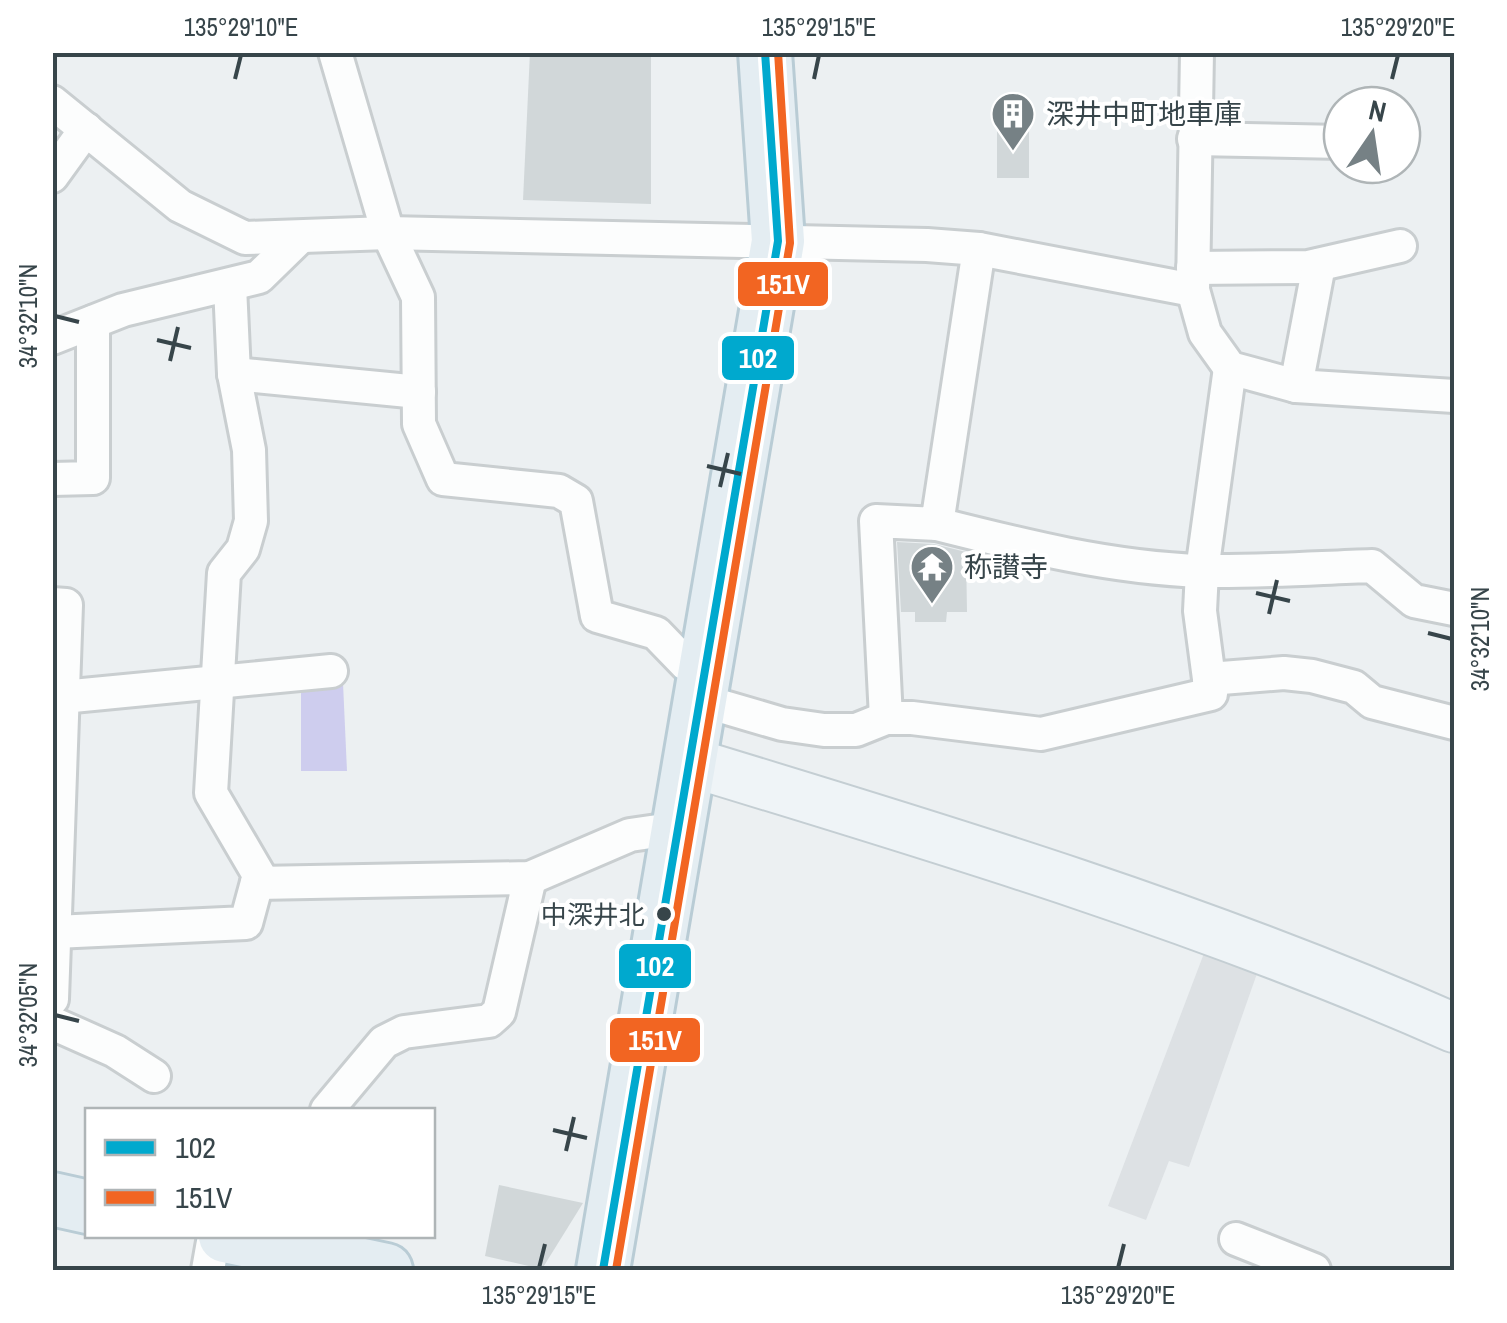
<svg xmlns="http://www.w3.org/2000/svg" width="1507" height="1323" font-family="'Archivo Narrow','Noto Sans JP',sans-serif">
<rect width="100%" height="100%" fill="#ecf0f2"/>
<!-- green -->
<path fill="#cecdee" d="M 343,683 L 347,771 L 301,771 L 301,684 Z"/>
<!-- parking -->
<path fill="#dde1e4" d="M 1206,948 L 1260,965 L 1189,1167 L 1169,1161 L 1146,1220 L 1108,1206 Z"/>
<!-- building -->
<g fill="#d1d7d9">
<path d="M 530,52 L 651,52 L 651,204 L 523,200 Z"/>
<path d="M 1029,127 L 1029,178 L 997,178 L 997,128 Z"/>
<path d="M 897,542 L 934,544 L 966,552 L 967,612 L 947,612 L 946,622 L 915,622 L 915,612 L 901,612 Z"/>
<path d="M 499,1185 L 583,1203 L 542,1269 L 485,1256 Z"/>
</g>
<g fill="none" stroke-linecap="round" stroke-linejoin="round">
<defs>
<g id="street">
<path d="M 335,52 L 388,233 L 418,297 L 419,424 L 443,479 L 559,491 L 576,501 L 597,616 L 656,633 L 686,664 L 704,676"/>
<path d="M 1197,52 L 1193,290 L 1205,333 L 1230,368 L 1296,386 L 1454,396"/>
<path d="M 52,102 L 180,206 L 245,238 L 388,233 L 927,245 L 979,249 L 1193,290"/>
<path d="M 1194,139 L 1342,142"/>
<path d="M 52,176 L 86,129"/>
<path d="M 1193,268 L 1308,267 L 1400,246"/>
<path d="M 52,338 L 123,310 L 259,277 L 299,238"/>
<path d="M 234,374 L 419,392"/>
<path d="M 1296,386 L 1319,265"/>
<path d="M 52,479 L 93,478 L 93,322"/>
<path d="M 937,524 C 1024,546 1111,568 1202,571 C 1258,572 1315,568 1372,566 L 1414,601 L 1454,609"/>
<path d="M 52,604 L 66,605 L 52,999"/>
<path d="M 1209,679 L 1284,673 L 1312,676 L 1354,687 L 1372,702 L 1454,723"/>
<path d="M 52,698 L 331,671"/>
<path d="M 700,700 L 782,724 L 824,730 L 856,730 L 886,718 L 912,718 L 1041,734 L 1211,694 L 1200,611 L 1202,571 L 1230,368"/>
<path d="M 886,718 L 876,521 L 937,524 L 979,249"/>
<path d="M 257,883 L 530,878 L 630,835 L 678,828"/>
<path d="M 55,932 L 246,923 L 259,875 L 211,793 L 224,573 L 243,549 L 251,521 L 249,450 L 234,374 L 230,286"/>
<path d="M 52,1023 L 115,1051 L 154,1076"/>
<path d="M 327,1110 L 384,1042 L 404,1032 L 489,1021 L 499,1012 L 530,878"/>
<path d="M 1236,1239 L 1314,1270"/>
<path d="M 208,1270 L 214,1236"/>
</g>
<path id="secondary" d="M 690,762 C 947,840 1208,919 1454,1028"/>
<g id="primary">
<path d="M 52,1199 L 88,1207"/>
<path d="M 225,1236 L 386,1270"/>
<path d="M 603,1270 L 778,241 L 765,52"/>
</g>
</defs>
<!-- street casing -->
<use href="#street" stroke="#c9ced0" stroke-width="38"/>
<!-- secondary casing -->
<use href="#secondary" stroke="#c4ced3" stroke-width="52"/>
<!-- primary casing -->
<use href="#primary" stroke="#b9ccd5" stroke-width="58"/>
<!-- street -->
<use href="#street" stroke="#fcfdfd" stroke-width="32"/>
<!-- secondary -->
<use href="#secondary" stroke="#eff4f7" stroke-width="48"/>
<!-- primary -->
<use href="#primary" stroke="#e4edf2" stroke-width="52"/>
<defs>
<path id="bus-1" d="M 603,1270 L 778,241 L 765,52"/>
<path id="bus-2" d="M 616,1270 L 790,243 L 778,52"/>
</defs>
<!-- bus-1 casing -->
<use href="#bus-1" stroke="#fff" stroke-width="15"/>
<!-- bus-2 casing -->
<use href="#bus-2" stroke="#fff" stroke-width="15"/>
<!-- bus-1 -->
<use href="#bus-1" stroke="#00a9ce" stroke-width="8"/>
<!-- bus-2 -->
<use href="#bus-2" stroke="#f26522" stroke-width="8"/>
</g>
<!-- ticks -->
<path fill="none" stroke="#37454a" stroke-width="4" d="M 235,79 L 241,55M 814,79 L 819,55M 1392,79 L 1398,55M 55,316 L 79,322M 157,340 L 191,348M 170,361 L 178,327M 707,466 L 741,474M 720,487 L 728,453M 1256,593 L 1290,601M 1269,614 L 1277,580M 1428,633 L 1452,639M 55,1015 L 79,1021M 553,1130 L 587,1138M 566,1151 L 574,1117M 539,1268 L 545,1244M 1118,1268 L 1124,1244"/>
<!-- icons -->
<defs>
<symbol id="building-pin" viewBox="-11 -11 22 30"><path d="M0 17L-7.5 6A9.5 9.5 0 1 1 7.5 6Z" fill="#768185" stroke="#fff"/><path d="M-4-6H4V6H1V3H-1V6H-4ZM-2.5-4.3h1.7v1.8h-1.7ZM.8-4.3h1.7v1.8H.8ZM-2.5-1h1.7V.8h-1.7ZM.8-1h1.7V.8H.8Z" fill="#fff"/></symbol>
<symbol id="temple-pin" viewBox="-11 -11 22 30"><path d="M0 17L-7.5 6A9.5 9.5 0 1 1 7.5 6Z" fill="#768185" stroke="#fff"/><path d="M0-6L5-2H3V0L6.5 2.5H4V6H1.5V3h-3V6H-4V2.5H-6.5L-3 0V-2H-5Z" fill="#fff"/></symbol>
</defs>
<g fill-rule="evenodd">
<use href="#building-pin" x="988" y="89" width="50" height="68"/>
<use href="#temple-pin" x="907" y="542" width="50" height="68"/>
</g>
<!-- markers -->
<circle fill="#37454a" stroke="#fff" stroke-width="4" cx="664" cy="914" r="9"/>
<g text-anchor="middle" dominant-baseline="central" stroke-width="8" stroke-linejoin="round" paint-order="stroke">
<!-- bus labels -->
<g font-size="26" fill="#37454a" stroke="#fff" text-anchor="end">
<text x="645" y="914">中深井北</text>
</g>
<!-- poi labels -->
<g font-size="28" fill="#37454a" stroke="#fff" text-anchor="start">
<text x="1046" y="114">深井中町地車庫</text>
<text x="964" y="567">称讃寺</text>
</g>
</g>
<g stroke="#fff" stroke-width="4">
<rect x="736" y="260" width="94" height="48" rx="10" fill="#f26522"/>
<rect x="720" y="334" width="76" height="48" rx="10" fill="#00a9ce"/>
<rect x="617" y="942" width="76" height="48" rx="10" fill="#00a9ce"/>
<rect x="608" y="1016" width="94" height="48" rx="10" fill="#f26522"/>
</g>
<g font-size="28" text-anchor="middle" font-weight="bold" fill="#fff">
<text x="783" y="294">151V</text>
<text x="758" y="368">102</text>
<text x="655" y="976">102</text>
<text x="655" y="1050">151V</text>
</g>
<!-- border -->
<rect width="1507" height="1323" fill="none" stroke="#ffffff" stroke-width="110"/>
<!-- legend -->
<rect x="85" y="1108" width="350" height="130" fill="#ffffff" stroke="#afb5b7" stroke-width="2.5"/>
<rect x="105" y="1140" width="50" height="15" fill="#00a9ce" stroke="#afb5b7" stroke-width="2.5"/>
<text x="175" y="1158" font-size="30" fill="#37454a">102</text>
<rect x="105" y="1190" width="50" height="15" fill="#f26522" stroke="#afb5b7" stroke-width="2.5"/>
<text x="175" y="1208" font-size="30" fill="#37454a">151V</text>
<!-- north arrow -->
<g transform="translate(1372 135) rotate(13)"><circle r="48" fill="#ffffff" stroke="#afb5b7" stroke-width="2.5"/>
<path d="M0-8L18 38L0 25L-18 38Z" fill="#768185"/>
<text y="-15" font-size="28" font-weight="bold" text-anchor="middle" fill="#37454a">N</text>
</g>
<rect x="55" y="55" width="1397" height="1213" fill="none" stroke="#37454a" stroke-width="4"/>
<g font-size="25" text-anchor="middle" fill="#37454a">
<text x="241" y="36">135°29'10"E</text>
<text x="819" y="36">135°29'15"E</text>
<text x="1398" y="36">135°29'20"E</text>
<text transform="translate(28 316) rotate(-90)" y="9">34°32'10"N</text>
<text transform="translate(1480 639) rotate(-90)" y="9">34°32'10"N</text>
<text transform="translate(28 1015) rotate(-90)" y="9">34°32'05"N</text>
<text x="539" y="1304">135°29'15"E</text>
<text x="1118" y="1304">135°29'20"E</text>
</g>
</svg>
